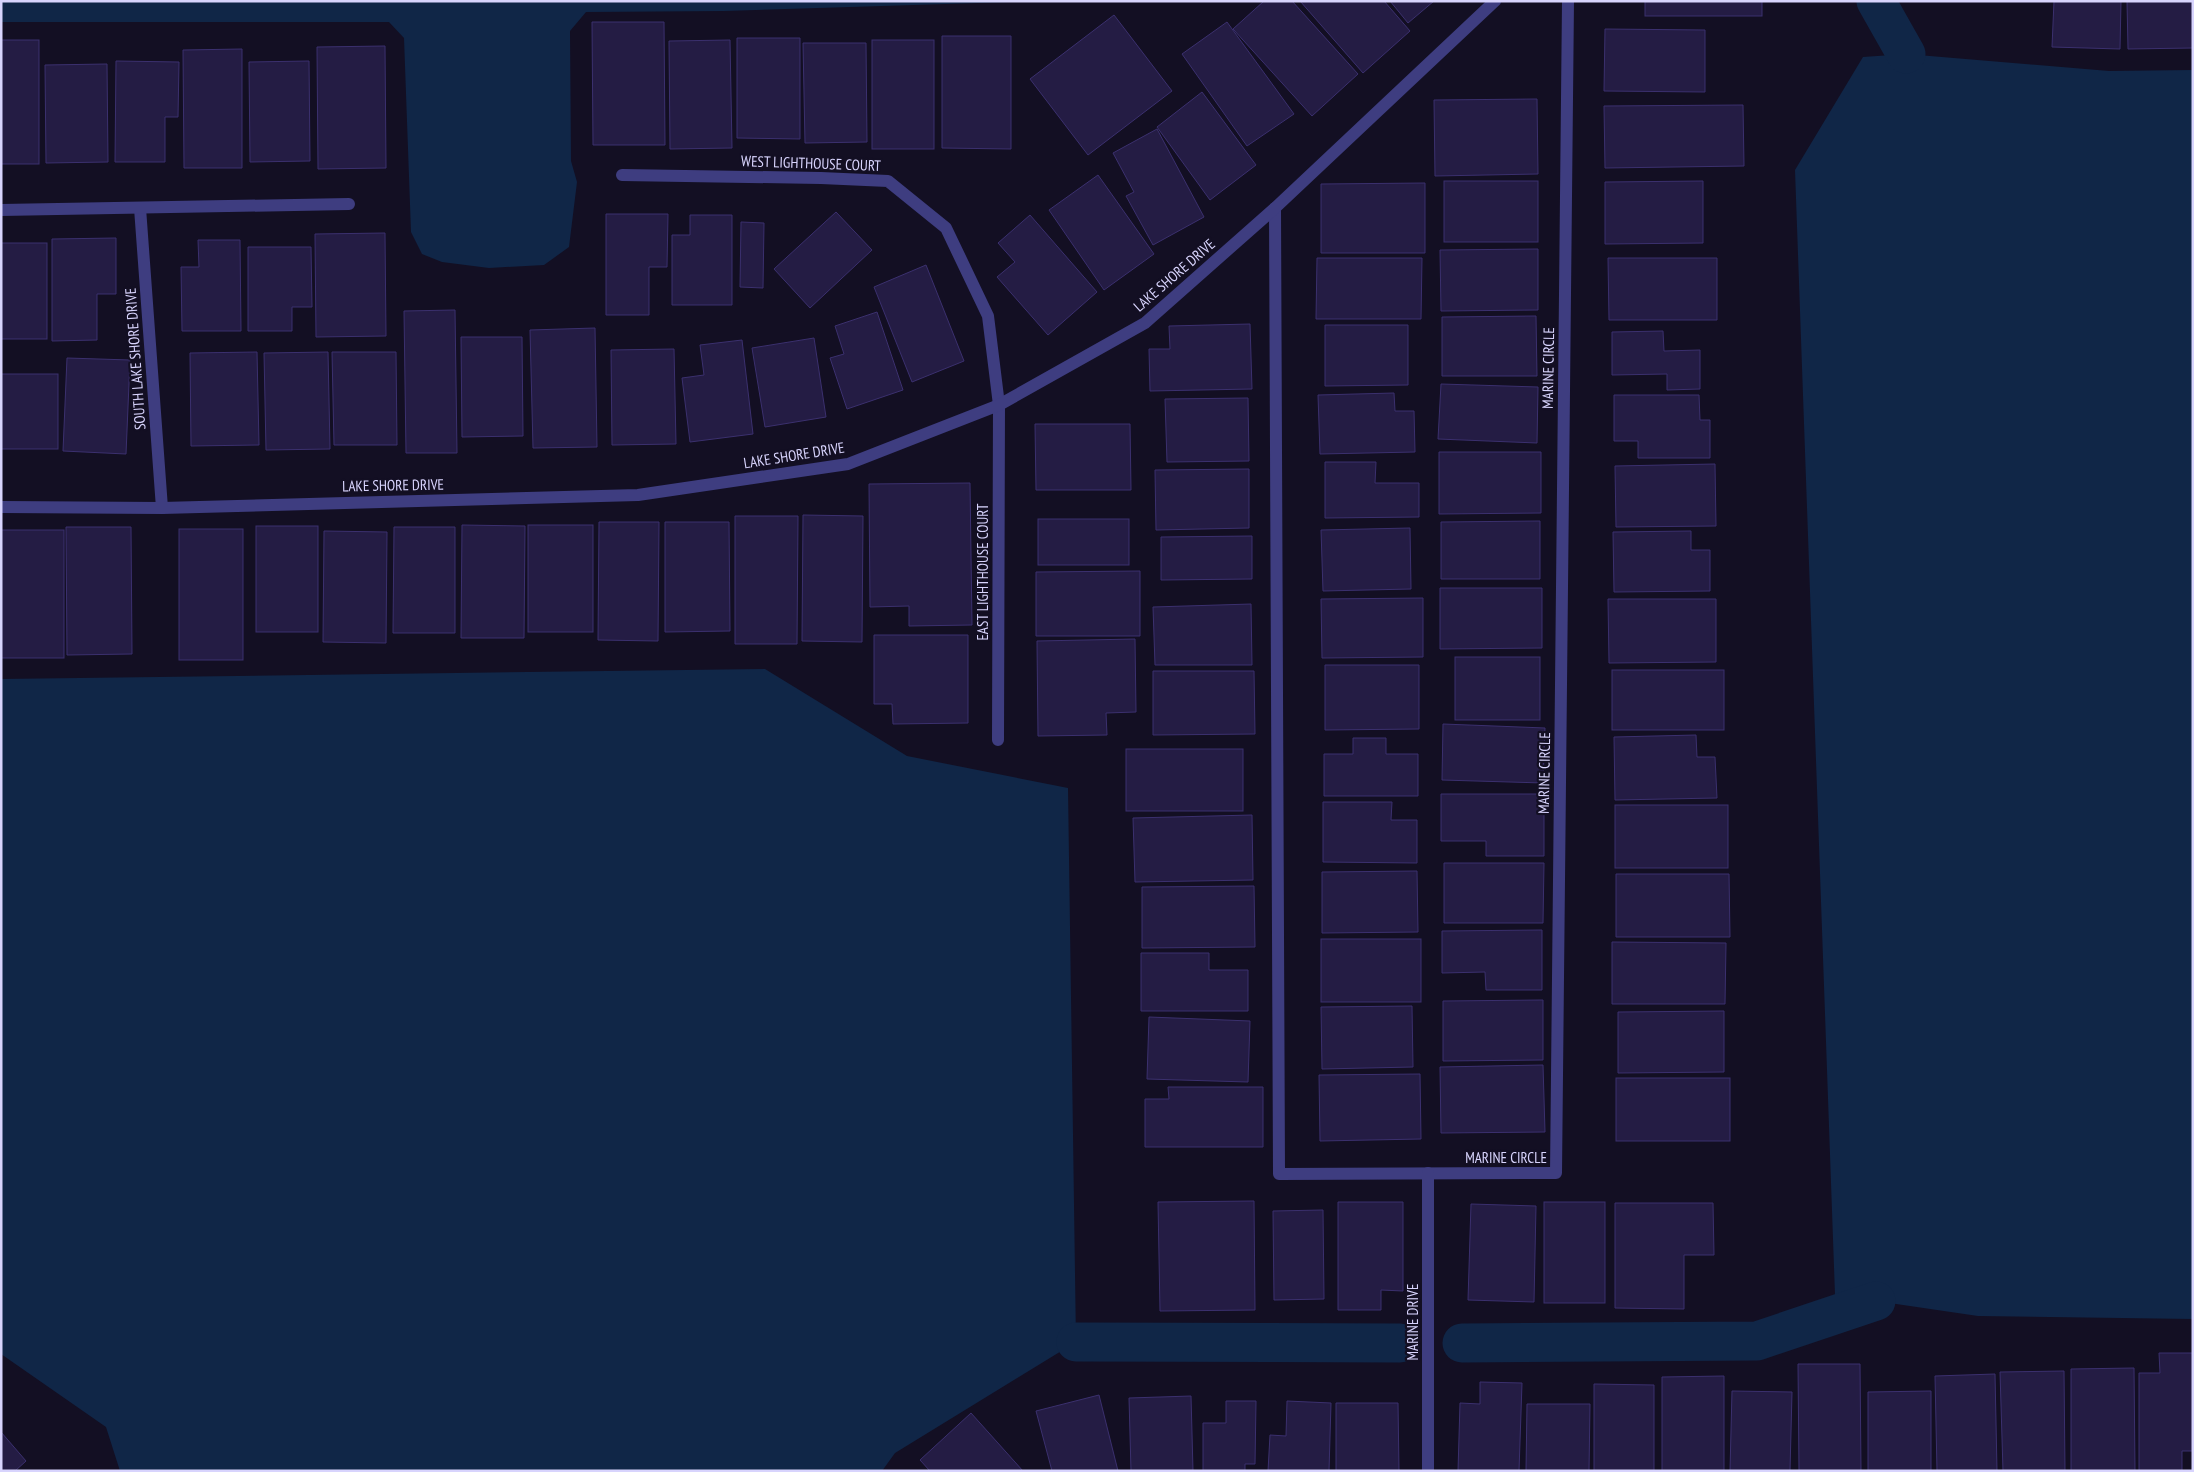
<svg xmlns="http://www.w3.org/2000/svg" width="2194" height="1472" font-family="'PT Sans Narrow',sans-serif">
<rect width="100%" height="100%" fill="#130f23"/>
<!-- water -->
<g fill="#102647">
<path d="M 1,1 L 1045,1 L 724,11 L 586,12 L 570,31 L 571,161 L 577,182 L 569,247 L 544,265 L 489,268 L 442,262 L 422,254 L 411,232 L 404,38 L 389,22 L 1,22 Z"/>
<path d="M 1906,54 L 2109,71 L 2193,70 L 2193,1319 L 1978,1316 L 1835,1295 L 1795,170 L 1863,57 Z"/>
<path d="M 765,669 L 907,756 L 1068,788 L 1076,1342 L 895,1453 L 882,1471 L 120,1471 L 106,1427 L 1,1354 L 1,679 Z"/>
</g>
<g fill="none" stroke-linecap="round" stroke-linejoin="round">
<!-- canal -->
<g stroke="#102647" stroke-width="39">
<path d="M 1876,1 L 1906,54"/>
<path d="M 1076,1342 L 1400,1343"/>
<path d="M 1462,1343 L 1757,1341 L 1876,1301"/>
</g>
</g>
<!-- building -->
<g fill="#241c44" stroke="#3b306e">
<path d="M 1264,1 L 1292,1 L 1358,74 L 1312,116 L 1233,29 Z"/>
<path d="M 1300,1 L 1384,1 L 1410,31 L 1363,73 Z"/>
<path d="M 1390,1 L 1434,1 L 1408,23 Z"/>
<rect x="1645" y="1" width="117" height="15"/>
<path d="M 2054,1 L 2121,1 L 2120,49 L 2052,47 Z"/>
<path d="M 2127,1 L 2193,1 L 2193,48 L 2128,49 Z"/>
<path d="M 1114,15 L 1172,91 L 1088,155 L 1030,79 Z"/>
<path d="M 592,22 L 664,22 L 665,145 L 593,145 Z"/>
<path d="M 1227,22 L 1294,114 L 1247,146 L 1182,54 Z"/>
<path d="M 1605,29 L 1705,30 L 1705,92 L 1604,91 Z"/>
<path d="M 942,36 L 1011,36 L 1011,149 L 942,148 Z"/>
<path d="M 737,38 L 800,38 L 800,139 L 737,138 Z"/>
<rect x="1" y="40" width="38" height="124"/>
<path d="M 730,40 L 732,148 L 670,149 L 669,41 Z"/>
<rect x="872" y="40" width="62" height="109"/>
<path d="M 803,43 L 866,43 L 867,142 L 805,143 Z"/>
<path d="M 385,46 L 386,168 L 318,169 L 317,47 Z"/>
<path d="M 242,49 L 242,168 L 184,168 L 183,50 Z"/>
<path d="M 116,61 L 179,62 L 178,117 L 165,117 L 165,162 L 115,162 Z"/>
<path d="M 309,61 L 310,161 L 250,162 L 249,62 Z"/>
<path d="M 107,64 L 108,162 L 46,163 L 45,65 Z"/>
<path d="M 1202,92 L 1256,165 L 1210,200 L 1157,127 Z"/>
<path d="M 1537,99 L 1538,174 L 1435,176 L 1434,100 Z"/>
<path d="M 1743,105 L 1744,166 L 1605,168 L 1604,106 Z"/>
<path d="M 1157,129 L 1204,217 L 1153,245 L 1126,196 L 1134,192 L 1113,153 Z"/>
<path d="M 1098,175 L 1154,254 L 1104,290 L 1049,210 Z"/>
<rect x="1444" y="181" width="94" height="61"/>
<path d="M 1703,181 L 1703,243 L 1605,244 L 1605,182 Z"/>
<path d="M 1425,183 L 1425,253 L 1321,253 L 1321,184 Z"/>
<path d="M 836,212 L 872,250 L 810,308 L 774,269 Z"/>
<path d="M 606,214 L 668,214 L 667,267 L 649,267 L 649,315 L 606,315 Z"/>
<path d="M 690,215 L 732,215 L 732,305 L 672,305 L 672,235 L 690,235 Z"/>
<path d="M 1030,215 L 1097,292 L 1048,335 L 997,277 L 1015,262 L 998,243 Z"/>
<path d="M 741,222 L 764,223 L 763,288 L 740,287 Z"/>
<path d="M 385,233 L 386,336 L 316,337 L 315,234 Z"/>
<path d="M 116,238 L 116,294 L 97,294 L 97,340 L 52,341 L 52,239 Z"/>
<path d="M 198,240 L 240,240 L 241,331 L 182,331 L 181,267 L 199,267 Z"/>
<rect x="1" y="243" width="46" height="96"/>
<path d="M 248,247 L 311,247 L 312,307 L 292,307 L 292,331 L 248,331 Z"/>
<path d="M 1538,249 L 1538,310 L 1441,311 L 1440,250 Z"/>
<path d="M 1317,258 L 1422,258 L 1421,319 L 1316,319 Z"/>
<path d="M 1608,258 L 1717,258 L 1717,320 L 1609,320 Z"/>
<path d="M 926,265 L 964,361 L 912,382 L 874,287 Z"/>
<path d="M 455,310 L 457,453 L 406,453 L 404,311 Z"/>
<path d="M 877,312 L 903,390 L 847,409 L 830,358 L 844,354 L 835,326 Z"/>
<path d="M 1536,316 L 1537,376 L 1442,376 L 1442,317 Z"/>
<path d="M 1250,324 L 1252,389 L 1150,391 L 1149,349 L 1170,349 L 1169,326 Z"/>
<path d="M 1325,325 L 1408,325 L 1408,385 L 1325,386 Z"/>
<path d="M 595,328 L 597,447 L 533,448 L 530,330 Z"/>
<path d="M 1663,331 L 1664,351 L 1700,350 L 1700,389 L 1667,390 L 1667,374 L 1612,375 L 1612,332 Z"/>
<path d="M 461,337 L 522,337 L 523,436 L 462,437 Z"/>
<path d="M 814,338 L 826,417 L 765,427 L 752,348 Z"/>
<path d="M 742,340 L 753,434 L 690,442 L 682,378 L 704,375 L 700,345 Z"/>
<path d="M 674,349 L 676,444 L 612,445 L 611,350 Z"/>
<path d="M 257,352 L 259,445 L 191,446 L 190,353 Z"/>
<path d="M 328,352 L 330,449 L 266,450 L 264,353 Z"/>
<path d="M 332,352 L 396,352 L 397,445 L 334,445 Z"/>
<path d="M 67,358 L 130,360 L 126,454 L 63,451 Z"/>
<rect x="1" y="374" width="57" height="75"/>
<path d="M 1441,384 L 1538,387 L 1537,443 L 1438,439 Z"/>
<path d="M 1394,393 L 1395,411 L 1414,411 L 1415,452 L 1320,454 L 1318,395 Z"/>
<path d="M 1614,395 L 1699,395 L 1700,420 L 1710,420 L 1710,458 L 1638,458 L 1638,441 L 1614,441 Z"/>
<path d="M 1248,398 L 1249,461 L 1167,462 L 1165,399 Z"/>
<path d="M 1035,424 L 1130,424 L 1131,490 L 1036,490 Z"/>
<path d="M 1439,452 L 1541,452 L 1541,513 L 1439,514 Z"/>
<path d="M 1325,462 L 1376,462 L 1375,483 L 1419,483 L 1419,517 L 1325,518 Z"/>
<path d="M 1715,464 L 1716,526 L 1616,527 L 1615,466 Z"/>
<path d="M 1249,469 L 1249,528 L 1156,530 L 1155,470 Z"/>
<path d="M 970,483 L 972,625 L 909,626 L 909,606 L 870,607 L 869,484 Z"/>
<path d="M 803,515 L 863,516 L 862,642 L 802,641 Z"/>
<path d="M 735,516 L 798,516 L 797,644 L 735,644 Z"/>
<rect x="1038" y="519" width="91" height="46"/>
<path d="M 1540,521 L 1540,579 L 1441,579 L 1441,522 Z"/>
<path d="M 599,522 L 659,522 L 658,641 L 598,640 Z"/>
<path d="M 665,522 L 729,522 L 730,631 L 665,632 Z"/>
<path d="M 462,525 L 525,526 L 524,638 L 461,638 Z"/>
<rect x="528" y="525" width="65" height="107"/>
<rect x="256" y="526" width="62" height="106"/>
<path d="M 66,527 L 131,527 L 132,654 L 67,655 Z"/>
<path d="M 394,527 L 455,527 L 455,633 L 393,633 Z"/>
<path d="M 1410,528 L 1411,589 L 1323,591 L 1321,530 Z"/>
<rect x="179" y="529" width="64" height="131"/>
<rect x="1" y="530" width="63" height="128"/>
<path d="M 324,531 L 387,532 L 386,643 L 323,642 Z"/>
<path d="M 1691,531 L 1691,550 L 1710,550 L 1710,591 L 1614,592 L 1613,532 Z"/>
<path d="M 1252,536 L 1252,579 L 1161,580 L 1161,537 Z"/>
<path d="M 1140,571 L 1140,636 L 1036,636 L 1036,572 Z"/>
<path d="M 1440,588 L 1542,588 L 1542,648 L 1440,649 Z"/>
<path d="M 1423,598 L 1423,657 L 1322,658 L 1321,599 Z"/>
<path d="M 1608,599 L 1716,599 L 1716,662 L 1609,663 Z"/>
<path d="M 1251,604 L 1252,665 L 1155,665 L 1153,607 Z"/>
<path d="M 874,635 L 968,635 L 968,723 L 893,724 L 892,704 L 874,704 Z"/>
<path d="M 1135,639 L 1136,712 L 1106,713 L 1107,735 L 1038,736 L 1037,641 Z"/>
<rect x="1455" y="657" width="85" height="63"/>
<path d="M 1325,665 L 1419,665 L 1419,729 L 1325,730 Z"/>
<rect x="1612" y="670" width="112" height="60"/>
<path d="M 1153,671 L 1254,671 L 1255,734 L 1153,735 Z"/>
<path d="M 1443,724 L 1545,728 L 1543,783 L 1442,780 Z"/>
<path d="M 1696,735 L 1697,757 L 1715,757 L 1717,798 L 1615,800 L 1614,737 Z"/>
<path d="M 1353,738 L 1386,738 L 1386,754 L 1418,754 L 1418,796 L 1324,796 L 1324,754 L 1353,754 Z"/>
<rect x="1126" y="749" width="117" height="62"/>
<path d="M 1441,794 L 1544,794 L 1544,856 L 1486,856 L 1486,841 L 1441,841 Z"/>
<path d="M 1323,802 L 1392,802 L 1391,820 L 1417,820 L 1417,863 L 1323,862 Z"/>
<rect x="1615" y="805" width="113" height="63"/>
<path d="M 1252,815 L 1253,880 L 1135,882 L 1133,818 Z"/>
<path d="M 1444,863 L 1544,863 L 1543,923 L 1444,923 Z"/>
<path d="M 1417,871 L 1418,932 L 1322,933 L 1322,872 Z"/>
<path d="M 1616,874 L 1729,874 L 1730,937 L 1616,937 Z"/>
<path d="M 1254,886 L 1255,947 L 1142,948 L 1142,887 Z"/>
<path d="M 1542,930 L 1542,990 L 1486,990 L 1485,972 L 1442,973 L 1442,931 Z"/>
<rect x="1321" y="939" width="100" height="63"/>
<path d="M 1612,942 L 1726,943 L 1725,1004 L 1612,1004 Z"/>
<path d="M 1141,953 L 1209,953 L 1209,970 L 1248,970 L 1248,1011 L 1141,1011 Z"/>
<path d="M 1543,1000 L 1543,1060 L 1443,1061 L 1443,1001 Z"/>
<path d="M 1412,1006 L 1413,1067 L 1322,1069 L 1321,1007 Z"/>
<path d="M 1724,1011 L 1724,1072 L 1618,1073 L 1618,1012 Z"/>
<path d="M 1149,1017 L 1250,1021 L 1248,1082 L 1147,1079 Z"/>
<path d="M 1543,1065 L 1545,1132 L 1441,1133 L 1440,1067 Z"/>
<path d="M 1420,1074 L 1421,1139 L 1320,1141 L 1319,1075 Z"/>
<rect x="1616" y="1078" width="114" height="63"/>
<path d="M 1168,1087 L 1263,1087 L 1263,1147 L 1145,1147 L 1145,1099 L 1169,1099 Z"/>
<path d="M 1254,1201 L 1255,1310 L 1160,1311 L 1158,1202 Z"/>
<path d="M 1338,1202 L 1403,1202 L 1403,1291 L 1381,1290 L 1381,1310 L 1338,1310 Z"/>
<rect x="1544" y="1202" width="61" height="101"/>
<path d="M 1615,1203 L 1713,1203 L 1714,1255 L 1684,1255 L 1684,1309 L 1615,1308 Z"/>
<path d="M 1471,1204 L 1536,1206 L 1534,1302 L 1468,1300 Z"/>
<path d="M 1323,1210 L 1324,1299 L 1274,1300 L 1273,1211 Z"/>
<path d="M 2159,1353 L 2193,1353 L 2193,1451 L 2182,1451 L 2182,1471 L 2139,1471 L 2139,1373 L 2160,1373 Z"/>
<path d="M 1798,1364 L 1860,1364 L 1861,1471 L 1799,1471 Z"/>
<path d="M 2134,1368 L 2135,1471 L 2071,1471 L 2071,1369 Z"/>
<path d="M 2064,1371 L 2065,1471 L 2003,1471 L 2000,1372 Z"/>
<path d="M 1995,1374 L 1997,1471 L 1937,1471 L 1935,1376 Z"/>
<path d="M 1724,1376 L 1724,1471 L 1662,1471 L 1662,1377 Z"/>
<path d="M 1480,1382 L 1522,1383 L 1519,1471 L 1458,1471 L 1460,1403 L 1480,1404 Z"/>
<path d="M 1594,1384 L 1654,1385 L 1654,1471 L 1594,1471 Z"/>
<path d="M 1732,1391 L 1792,1392 L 1790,1471 L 1730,1471 Z"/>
<path d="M 1931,1391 L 1931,1471 L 1868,1471 L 1868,1392 Z"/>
<path d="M 1099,1395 L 1118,1471 L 1052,1471 L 1036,1411 Z"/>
<path d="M 1191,1396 L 1193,1471 L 1131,1471 L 1129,1398 Z"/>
<path d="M 1226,1401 L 1256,1401 L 1255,1464 L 1245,1464 L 1245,1471 L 1203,1471 L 1203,1423 L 1226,1423 Z"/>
<path d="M 1287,1401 L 1331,1403 L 1329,1471 L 1268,1471 L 1270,1435 L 1286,1436 Z"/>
<path d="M 1336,1403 L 1398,1403 L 1399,1471 L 1336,1471 Z"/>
<path d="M 1527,1404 L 1590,1404 L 1589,1471 L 1526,1471 Z"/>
<path d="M 971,1413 L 1023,1471 L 930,1471 L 920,1460 Z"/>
<path d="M 1,1432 L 26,1461 L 15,1471 L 1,1471 Z"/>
</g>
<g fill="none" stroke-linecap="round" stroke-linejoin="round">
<!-- minor -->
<g stroke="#3e3d80" stroke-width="12">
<path d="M 622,175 L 821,178 L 888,181 L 946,228 L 988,316 L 999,405 L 998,740"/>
<path d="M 140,208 L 162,508"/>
<path d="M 1275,208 L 1279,1174 L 1556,1173 L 1568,1"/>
<path d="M 1,210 L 349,204"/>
<path d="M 1,507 L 162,508 L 638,495 L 848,464 L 999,405 L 1145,323 L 1275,208 L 1495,1"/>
<path d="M 1428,1173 L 1428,1471"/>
</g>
</g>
<g text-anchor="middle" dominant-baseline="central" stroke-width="4.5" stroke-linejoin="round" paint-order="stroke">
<!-- street labels -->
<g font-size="15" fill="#d8d4fd" stroke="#130f23">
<text transform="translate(811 163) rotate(2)">WEST LIGHTHOUSE COURT</text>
<text transform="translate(1174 275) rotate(-41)">LAKE SHORE DRIVE</text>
<text transform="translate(135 359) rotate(-94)">SOUTH LAKE SHORE DRIVE</text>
<text transform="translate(1548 368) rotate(-89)">MARINE CIRCLE</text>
<text transform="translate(794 455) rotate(-9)">LAKE SHORE DRIVE</text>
<text transform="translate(393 485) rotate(-1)">LAKE SHORE DRIVE</text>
<text transform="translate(982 572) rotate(-90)">EAST LIGHTHOUSE COURT</text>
<text transform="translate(1544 773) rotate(-89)">MARINE CIRCLE</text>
<text x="1506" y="1157">MARINE CIRCLE</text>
<text transform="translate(1412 1322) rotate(-90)">MARINE DRIVE</text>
</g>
</g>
<!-- border -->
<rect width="2194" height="1472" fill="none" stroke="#d8d4fd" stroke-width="5"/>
</svg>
